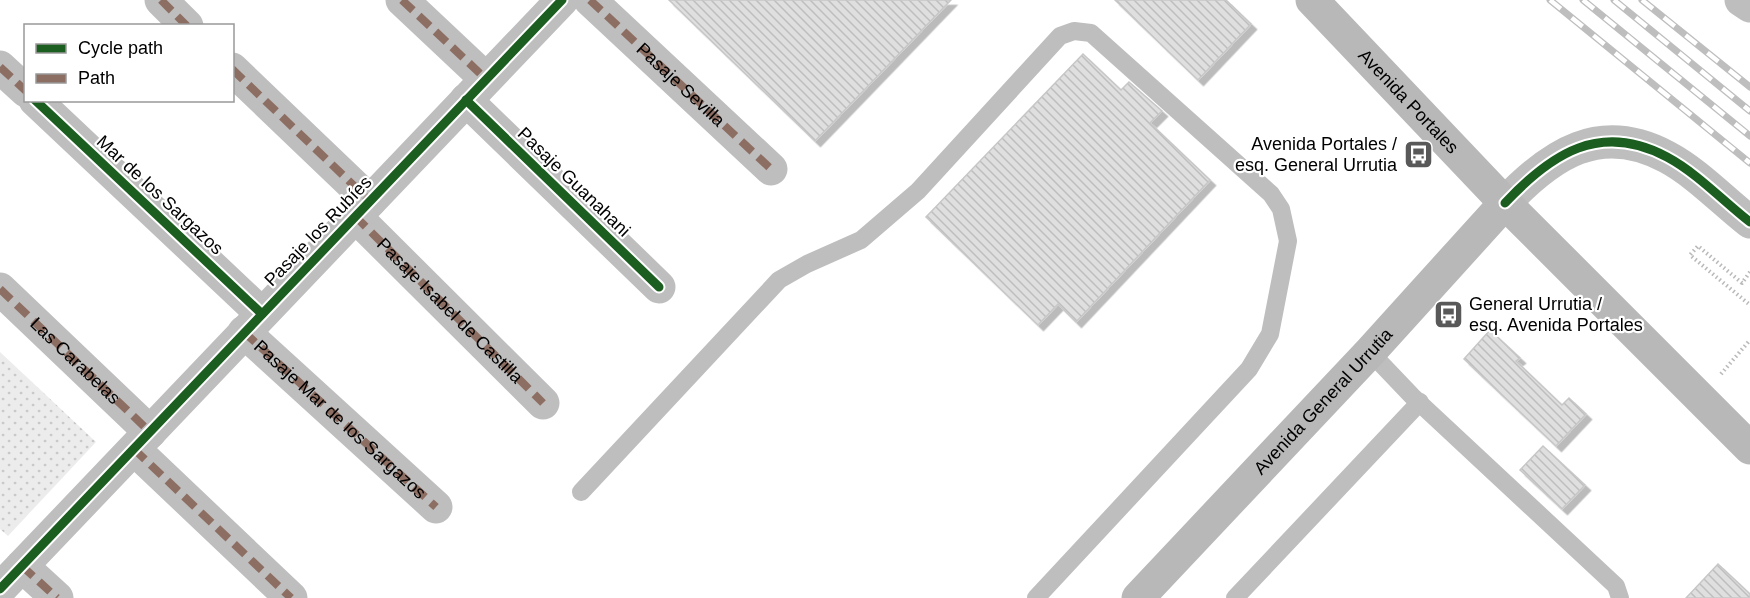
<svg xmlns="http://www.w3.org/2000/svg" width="1750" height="598" font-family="Arial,sans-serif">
<defs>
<pattern id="grass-dots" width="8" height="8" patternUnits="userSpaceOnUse" patternTransform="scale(1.5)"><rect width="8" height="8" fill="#ececec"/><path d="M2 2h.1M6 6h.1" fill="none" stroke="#c9c9c9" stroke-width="1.8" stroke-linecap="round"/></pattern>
<pattern id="building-back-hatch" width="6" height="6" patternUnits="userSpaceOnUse" patternTransform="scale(1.5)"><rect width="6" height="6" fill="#dfdfdf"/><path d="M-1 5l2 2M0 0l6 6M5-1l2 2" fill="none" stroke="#bebebe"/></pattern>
<filter id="shadow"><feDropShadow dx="5.5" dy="5.5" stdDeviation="0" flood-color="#0004"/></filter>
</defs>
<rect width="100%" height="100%" fill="#fff"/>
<!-- grass -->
<path fill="url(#grass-dots)" d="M 0,352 L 96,442 L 8,536 L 0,529 Z"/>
<!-- building -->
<g fill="url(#building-back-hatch)" stroke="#c7c7c7" stroke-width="1.5" filter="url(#shadow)">
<path d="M 669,0 L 951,0 L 815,141 Z"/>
<path d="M 1115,0 L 1226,0 L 1251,24 L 1198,80 Z"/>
<path d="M 1083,54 L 1121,90 L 1129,82 L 1162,111 L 1150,123 L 1210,180 L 1076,322 L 1058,304 L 1038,325 L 926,217 Z"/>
<path d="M 1490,330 L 1520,358 L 1516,361 L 1562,405 L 1569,398 L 1586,414 L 1556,446 L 1464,359 Z"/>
<path d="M 1543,446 L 1585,485 L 1562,509 L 1520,470 Z"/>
<path d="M 1718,564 L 1750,594 L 1750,598 L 1686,598 Z"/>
</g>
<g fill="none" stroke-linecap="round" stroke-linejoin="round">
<!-- path -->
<g stroke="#b9b9b9" stroke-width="4" stroke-dasharray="1.5 3" stroke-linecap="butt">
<path d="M 1750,272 L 1742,283 L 1698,246 L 1690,255 L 1750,305"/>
<path d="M 1721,374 L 1750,340"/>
</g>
<!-- service -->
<g stroke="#bebebe" stroke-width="18">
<path d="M 1370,352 L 1412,396 L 1616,586 L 1620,598"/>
<path d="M 581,492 L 779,280 L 807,264 L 861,240 L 918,191 L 1060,36 L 1074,31 L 1091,33 L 1271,194 L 1281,209 L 1288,241 L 1270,334 L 1249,369 L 1036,598"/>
<path d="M 1235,598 L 1420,402"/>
</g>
<!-- minor -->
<g stroke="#bebebe" stroke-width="33">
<path d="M 161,0 L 187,26"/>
<path d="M 402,0 L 486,79"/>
<path id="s1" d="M 590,0 L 771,169"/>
<path d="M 0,67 L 26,91"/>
<path d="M 232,69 L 370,201"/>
<path d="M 35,100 L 262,314"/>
<path d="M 466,100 L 659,287"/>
<path id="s2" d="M 355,216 L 543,403"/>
<path id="s3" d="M 0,289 L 150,432"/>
<path id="s4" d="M 244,332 L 436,507"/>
<path d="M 134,449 L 291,598"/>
<path d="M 22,566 L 57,598"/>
<path d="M 0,589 L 562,0"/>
</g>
<!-- tertiary -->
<g stroke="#bebebe" stroke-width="33">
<path d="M 1741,0 L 1750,6"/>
<path d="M 1505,203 C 1551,154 1600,121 1667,157 C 1697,173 1723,201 1750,222"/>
</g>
<!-- secondary -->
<g stroke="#b8b8b8" stroke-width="33">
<path id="s5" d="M 1312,0 L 1505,203 L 1750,448"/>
<path id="s6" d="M 1138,598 L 1370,352 L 1505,203"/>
</g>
<defs>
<g id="rail">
<path d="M 1550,0 L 1750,163"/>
<path d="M 1583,0 L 1750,136"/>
<path d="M 1614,0 L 1750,111"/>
<path d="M 1642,0 L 1750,87"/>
</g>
</defs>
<!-- rail casing -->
<use href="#rail" stroke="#bebebe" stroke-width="7"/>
<!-- rail -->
<use href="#rail" stroke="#fff" stroke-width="4.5" stroke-dasharray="14" stroke-linecap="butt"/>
<!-- quiet -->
<g stroke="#8d6e63" stroke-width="8" stroke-dasharray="15 8" stroke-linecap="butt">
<path d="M 161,0 L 187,26"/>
<path d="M 402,0 L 486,79"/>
<path d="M 590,0 L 771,169"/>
<path d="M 0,67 L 26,91"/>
<path d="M 232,69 L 370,201"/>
<path d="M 355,216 L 543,403"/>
<path d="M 0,289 L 150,432"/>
<path d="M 244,332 L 436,507"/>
<path d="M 134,449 L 291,598"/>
<path d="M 22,566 L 57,598"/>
</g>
<defs>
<g id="cycleway">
<path d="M 35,100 L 262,314"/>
<path d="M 466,100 L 659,287"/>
<path d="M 1505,203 C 1551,154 1600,121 1667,157 C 1697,173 1723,201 1750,222"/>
<path d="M 0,589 L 562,0"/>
</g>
</defs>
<!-- cycleway casing -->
<use href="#cycleway" stroke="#fff" stroke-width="13"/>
<!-- cycleway -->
<use href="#cycleway" stroke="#1b5e20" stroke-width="9"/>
</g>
<!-- icons -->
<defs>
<symbol id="bus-square" viewBox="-11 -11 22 22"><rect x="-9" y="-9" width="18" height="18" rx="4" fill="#595959" stroke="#fff"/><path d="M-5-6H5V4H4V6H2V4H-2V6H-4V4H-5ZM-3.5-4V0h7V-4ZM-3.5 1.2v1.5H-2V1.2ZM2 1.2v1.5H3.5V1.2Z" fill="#fff"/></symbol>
</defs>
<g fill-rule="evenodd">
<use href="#bus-square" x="1402" y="138" width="33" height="33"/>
<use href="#bus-square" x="1432" y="298" width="33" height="33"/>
</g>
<g text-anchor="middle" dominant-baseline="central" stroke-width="4.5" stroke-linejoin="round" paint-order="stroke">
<!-- street labels -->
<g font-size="18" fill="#000" stroke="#fff">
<text stroke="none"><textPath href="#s1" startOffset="124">Pasaje Sevilla</textPath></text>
<text stroke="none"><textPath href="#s5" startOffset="140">Avenida Portales</textPath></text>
<text transform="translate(574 182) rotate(44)">Pasaje Guanahani</text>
<text transform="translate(160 195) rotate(43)">Mar de los Sargazos</text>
<text transform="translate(318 231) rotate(-46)">Pasaje los Rubíes</text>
<text stroke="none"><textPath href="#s2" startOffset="134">Pasaje Isabel de Castilla</textPath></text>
<text stroke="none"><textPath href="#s3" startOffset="104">Las Carabelas</textPath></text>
<text stroke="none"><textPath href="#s6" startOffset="270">Avenida General Urrutia</textPath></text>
<text stroke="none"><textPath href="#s4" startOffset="130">Pasaje Mar de los Sargazos</textPath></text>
</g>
<!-- poi labels -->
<g font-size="18" fill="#000" stroke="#fff" text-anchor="end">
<text x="1397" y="144">Avenida Portales /<tspan x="1397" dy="21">esq. General Urrutia</tspan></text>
<text x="1469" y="304" text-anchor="start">General Urrutia /<tspan x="1469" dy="21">esq. Avenida Portales</tspan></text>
</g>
</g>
<!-- legend -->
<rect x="24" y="24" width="210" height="78" fill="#ffffff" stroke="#999999" stroke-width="1.5"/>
<rect x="36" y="44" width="30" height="9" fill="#1b5e20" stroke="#999999" stroke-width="1.5"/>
<text x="78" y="54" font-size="18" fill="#000000">Cycle path</text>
<rect x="36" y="74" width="30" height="9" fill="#8d6e63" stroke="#999999" stroke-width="1.5"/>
<text x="78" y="84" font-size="18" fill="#000000">Path</text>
</svg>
